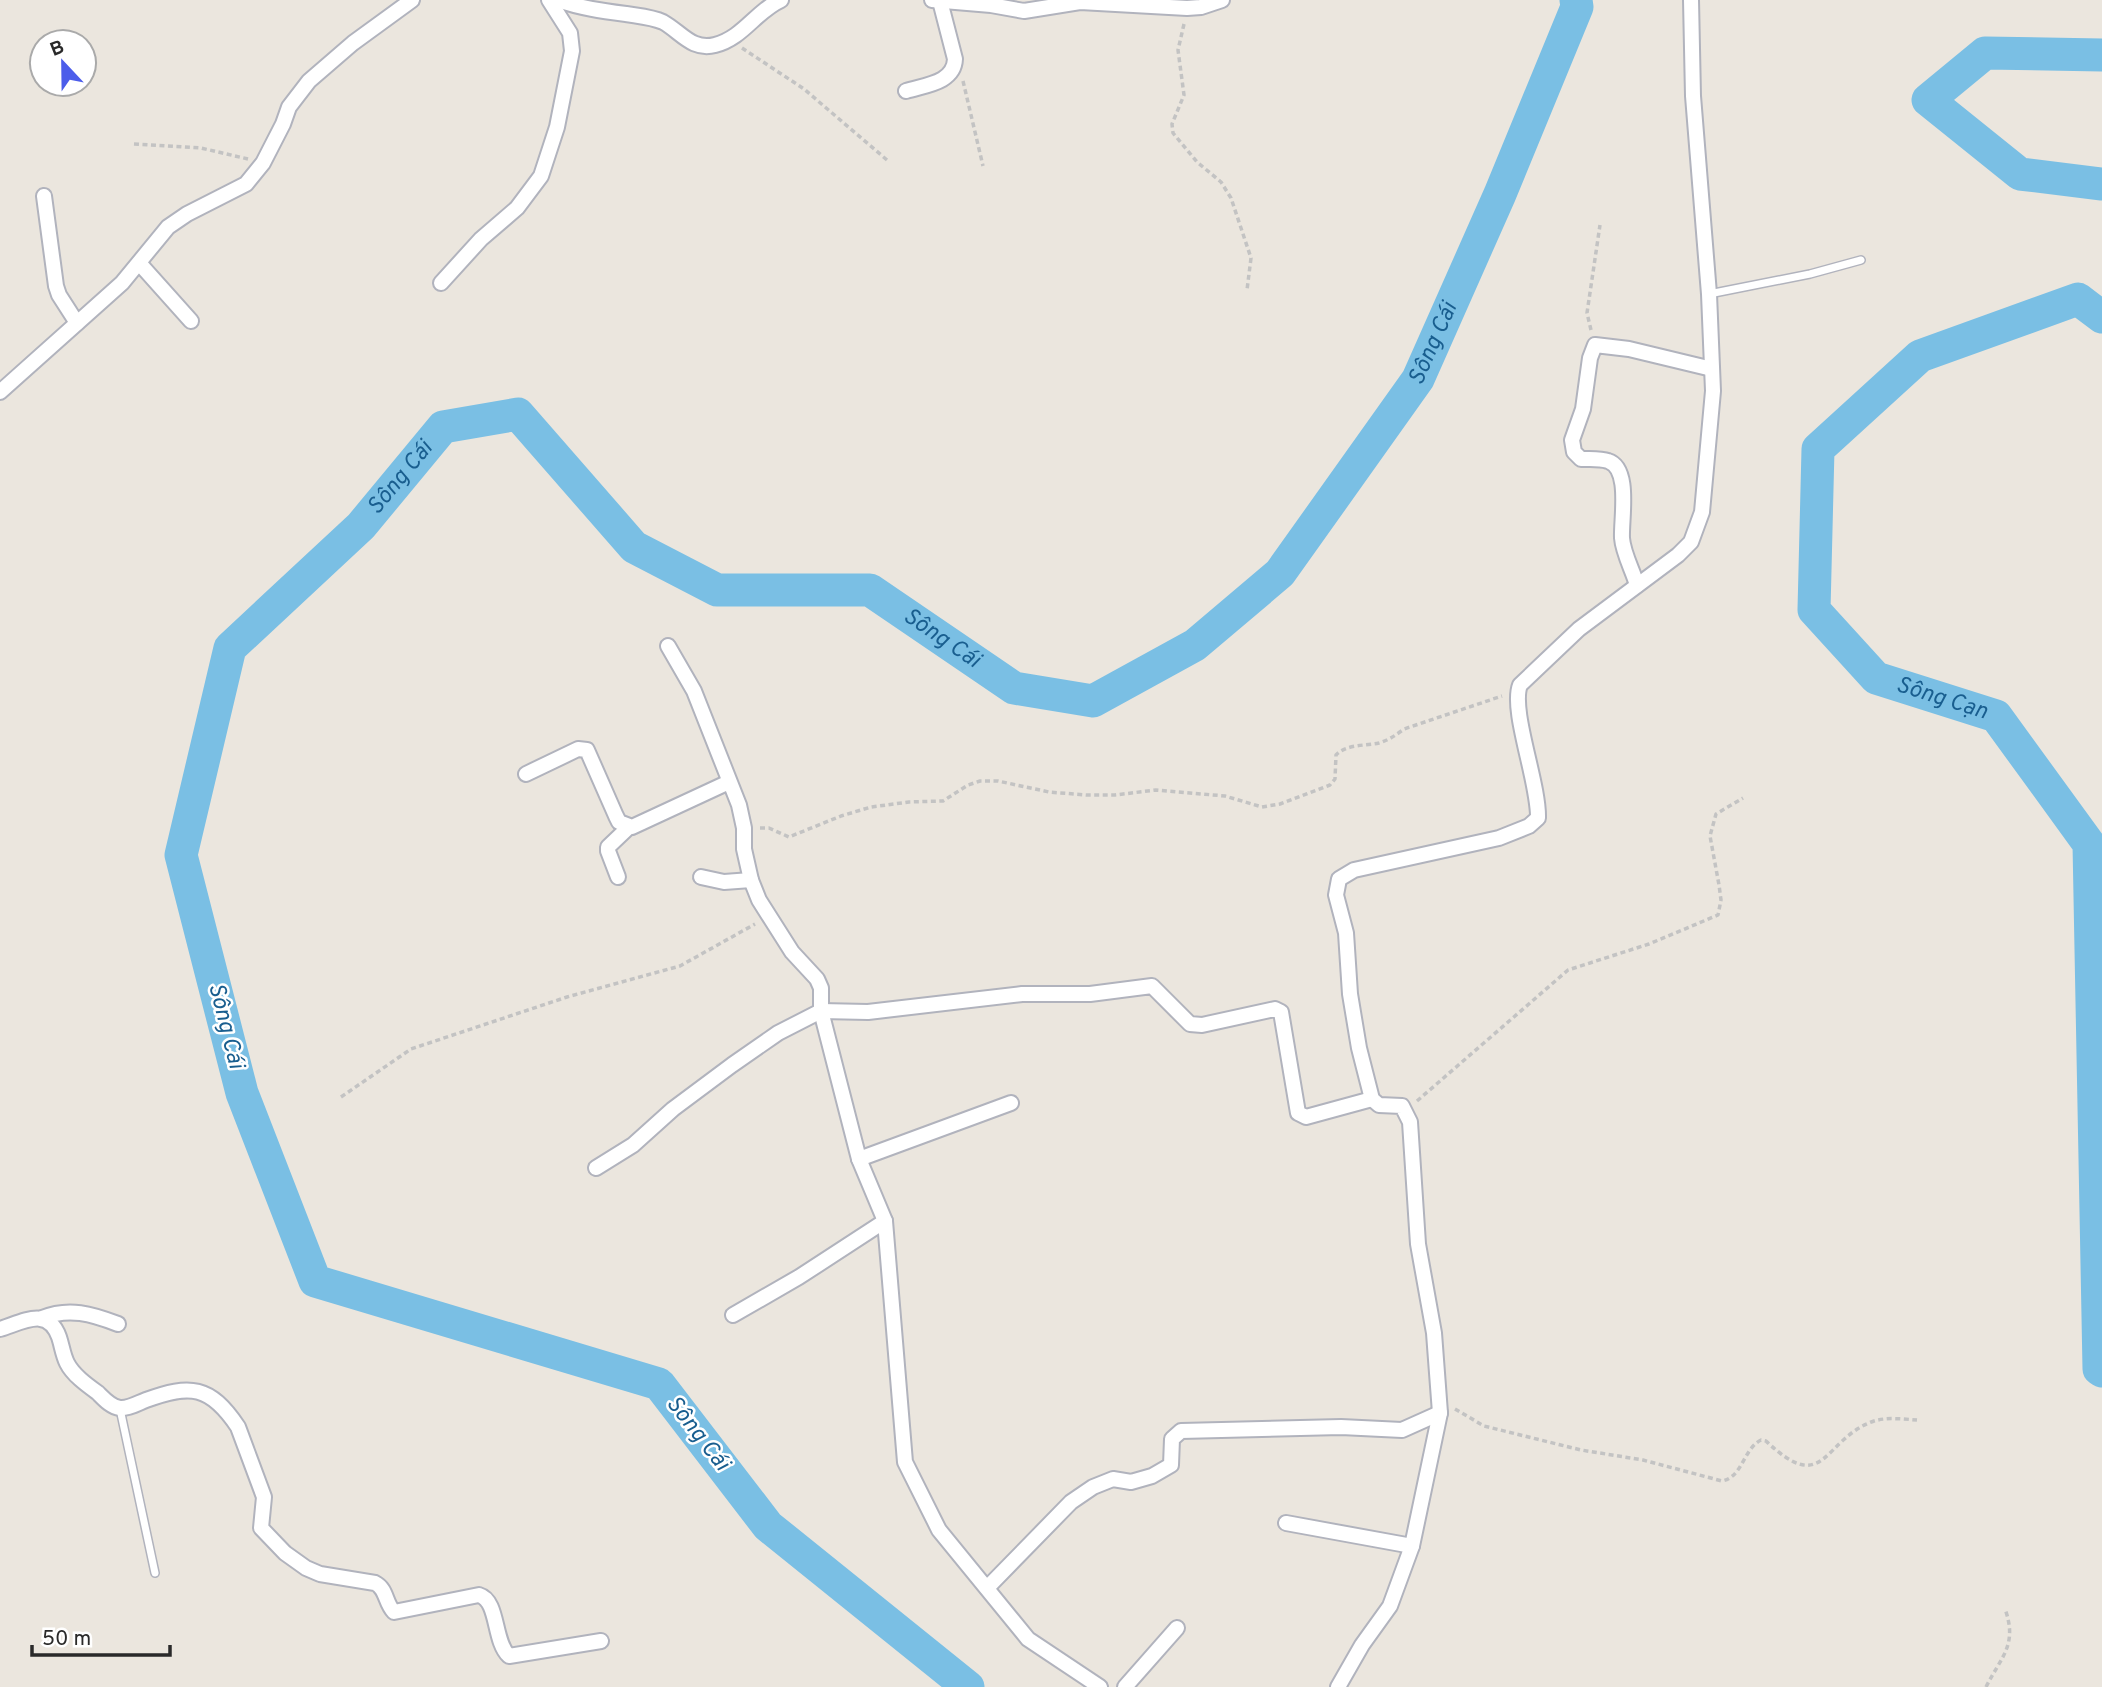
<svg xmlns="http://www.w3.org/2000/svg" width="2102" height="1687" font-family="Overpass,sans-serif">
<rect width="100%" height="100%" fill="#ebe6de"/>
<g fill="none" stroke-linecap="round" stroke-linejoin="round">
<!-- river -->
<g stroke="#7abfe4" stroke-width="33">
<path d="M 2102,55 L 1985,53 L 1928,100 L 2020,174 L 2102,184"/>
<path id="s1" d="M 2102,317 L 2078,299 L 1920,356 L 1818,449 L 1814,610 L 1876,678 L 1996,716 L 2089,844 L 2099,1369 L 2102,1371"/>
<path id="s2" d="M 968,1687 L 768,1526 L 659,1384 L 315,1281 L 242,1093 L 181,855 L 230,648 L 361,526 L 443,427 L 518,414 L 634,547 L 717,590 L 870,590 L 1014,688 L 1093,701 L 1195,645 L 1280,573 L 1418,379 L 1500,194 L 1577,7 L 1576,0"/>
</g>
<defs>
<g id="service">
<path d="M 1709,294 L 1810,274 L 1861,260"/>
<path d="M 120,1409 L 155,1573"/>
</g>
<g id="minor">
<path d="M 558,0 C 580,8 603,11 626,14 C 638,16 652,17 663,22 C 681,32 692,51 715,45 C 743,38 756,11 781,0"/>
<path d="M 932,0 L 991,5 L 1024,11 L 1080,2 L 1187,8 L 1201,7 L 1222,0"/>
<path d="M 906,91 C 925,85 954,83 955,59 L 940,1"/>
<path d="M 44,196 L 56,286 L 59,295 L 77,323"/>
<path d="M 140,264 L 191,321"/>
<path d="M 441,283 L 481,239 L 517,208 L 541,176 L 557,127 L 572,51 L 570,33 L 549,0"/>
<path d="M 0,392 L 122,283 L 168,227 L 187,214 L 246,184 L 263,163 L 283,124 L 289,107 L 309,81 L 353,43 L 412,0"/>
<path d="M 1637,585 C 1633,571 1623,553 1622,538 C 1621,519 1631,468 1608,461 C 1600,458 1589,459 1581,459 L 1574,452 L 1572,440 L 1583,409 L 1590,358 L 1595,345 L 1629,349 L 1712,369"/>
<path d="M 668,646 L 694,691 L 739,805 L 744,828 L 744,849 L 751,880 L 759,900 L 792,952 L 817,979 L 821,988 L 821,1011 L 859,1159 L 885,1221 L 905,1462 L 939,1530 L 1028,1639 L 1100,1687"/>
<path d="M 526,774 L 578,749 L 587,750 L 616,816 L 619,822 L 632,827 L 729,782"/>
<path d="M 618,877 L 608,851 L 608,847 L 629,827"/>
<path d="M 701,877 L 724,882 L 751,880"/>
<path d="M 859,1159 L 1011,1103"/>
<path d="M 596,1168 L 633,1145 L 673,1109 L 732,1065 L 778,1033 L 821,1011 L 868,1012 L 1022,994 L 1090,994 L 1152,986 L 1190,1024 L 1202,1025 L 1275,1009 L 1281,1012 L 1298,1113 L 1306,1117 L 1372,1099"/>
<path d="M 733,1315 L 799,1277 L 885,1221"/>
<path d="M 42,1318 C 69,1307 92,1314 118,1324"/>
<path d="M 0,1329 C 23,1322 48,1306 59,1337 C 62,1346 63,1355 67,1363 C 73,1375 87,1385 98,1393 C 104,1399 111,1407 120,1408 C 128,1409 138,1403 146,1400 C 190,1384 210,1385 238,1427 L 264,1497 L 261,1528 L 285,1553 L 306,1568 L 320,1574 L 375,1583 C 387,1589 385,1603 394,1612 L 479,1595 C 499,1601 493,1641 509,1656 L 601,1641"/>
<path d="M 1286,1523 L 1412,1546"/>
<path d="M 987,1588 L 1071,1502 L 1093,1487 L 1113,1479 L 1131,1482 L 1152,1476 L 1171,1465 L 1172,1439 L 1181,1431 L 1341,1427 L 1402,1430 L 1440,1413"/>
<path d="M 1125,1687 L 1177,1628"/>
<path d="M 1338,1687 L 1362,1645 L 1390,1606 L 1412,1546 L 1440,1413 L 1434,1333 L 1418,1244 L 1410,1122 L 1402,1106 L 1379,1105 L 1372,1099 L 1359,1048 L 1350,994 L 1346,933 L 1336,895 L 1339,879 L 1354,870 L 1499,838 L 1529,826 L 1538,818 C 1539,783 1510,710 1520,685 L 1579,629 L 1678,555 L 1691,542 L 1702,512 L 1713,391 L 1709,294 L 1693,96 L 1691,0"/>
</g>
</defs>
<!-- service casing -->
<use href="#service" stroke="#b1b3bd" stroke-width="10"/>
<!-- minor casing -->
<use href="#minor" stroke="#b1b3bd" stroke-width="18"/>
<!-- path -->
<g stroke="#c3c3c3" stroke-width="3.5" stroke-dasharray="5 3.5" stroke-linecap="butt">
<path d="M 1184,24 L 1178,50 L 1184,95 L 1172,124 L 1173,133 L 1197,162 L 1221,182 L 1231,198 L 1251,258 L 1247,290"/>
<path d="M 742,48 L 804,89 L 887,160"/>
<path d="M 963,81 L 983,166"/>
<path d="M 134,144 L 201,148 L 248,159"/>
<path d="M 1591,330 L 1587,313 L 1600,225"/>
<path d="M 760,828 L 769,828 L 789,837 L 841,816 L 871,807 L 909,802 L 943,801 L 968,785 L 980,781 L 998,781 L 1049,792 L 1086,795 L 1115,795 L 1156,790 L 1225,796 L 1262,807 L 1280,804 L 1330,785 L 1335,779 L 1336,755 C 1346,744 1365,746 1379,743 C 1389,740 1396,735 1404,729 L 1502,696"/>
<path d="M 341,1097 L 411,1049 L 567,997 L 680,966 L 755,924"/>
<path d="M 1417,1101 L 1568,970 L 1649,944 L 1718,915 L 1721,900 L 1719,885 L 1710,836 L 1716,814 L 1743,798"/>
<path d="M 1455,1409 L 1484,1426 L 1581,1450 L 1643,1460 L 1722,1481 C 1743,1477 1743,1449 1761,1440 L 1766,1441 C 1826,1498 1822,1439 1874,1421 C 1887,1417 1903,1419 1917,1420"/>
<path d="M 1986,1687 C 2001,1657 2018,1645 2005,1609"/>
</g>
<!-- service -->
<use href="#service" stroke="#fff" stroke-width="7"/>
<!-- minor -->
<use href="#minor" stroke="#fff" stroke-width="14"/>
</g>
<g text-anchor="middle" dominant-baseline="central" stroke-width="5" stroke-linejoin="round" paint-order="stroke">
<!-- water labels -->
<g font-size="23" font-style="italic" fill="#195e8f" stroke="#fff">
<text stroke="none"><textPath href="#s2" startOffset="3020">Sông Cái</textPath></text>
<text stroke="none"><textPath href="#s2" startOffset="1696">Sông Cái</textPath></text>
<text stroke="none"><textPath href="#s2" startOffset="2348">Sông Cái</textPath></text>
<text stroke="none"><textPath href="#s1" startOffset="658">Sông Cạn</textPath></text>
<text transform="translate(225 1026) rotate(76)">Sông Cái</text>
<text transform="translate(697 1434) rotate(52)">Sông Cái</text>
</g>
</g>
<!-- north arrow -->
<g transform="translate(63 63) rotate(338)"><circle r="33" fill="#ffffff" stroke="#aaaaaa" stroke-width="2"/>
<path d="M0-5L12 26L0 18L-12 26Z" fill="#4c5dea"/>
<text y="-10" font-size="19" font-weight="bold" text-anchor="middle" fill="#2a2a2a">B</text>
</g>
<!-- scale -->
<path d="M32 1645v10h138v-10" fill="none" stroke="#2a2a2a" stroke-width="3.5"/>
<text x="42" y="1645" font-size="21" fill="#2a2a2a" stroke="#ffffff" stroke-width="5" paint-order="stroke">50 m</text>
</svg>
